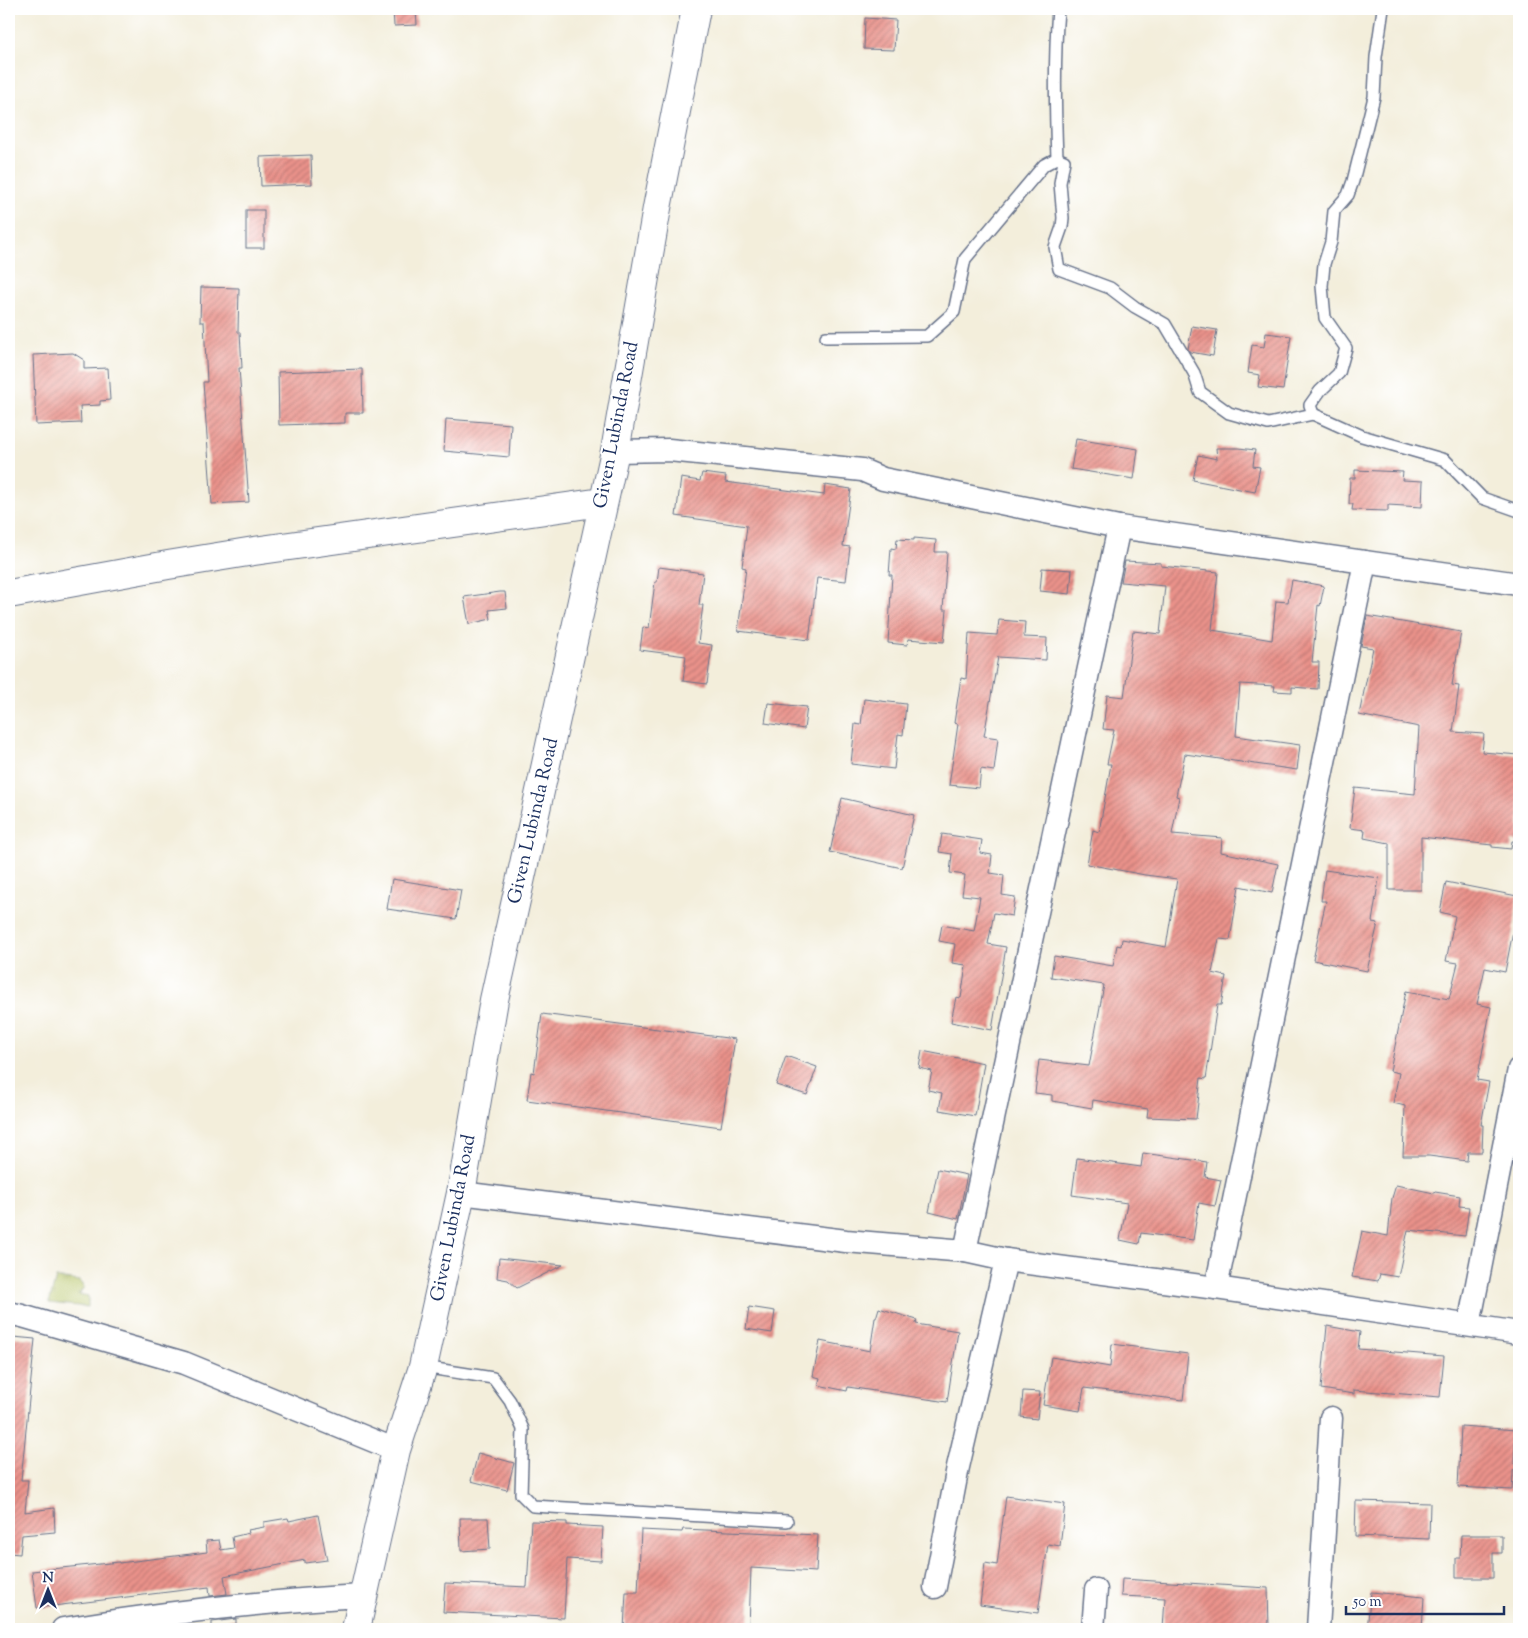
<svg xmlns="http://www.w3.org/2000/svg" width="1528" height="1638" font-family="'Sorts Mill Goudy',serif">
<defs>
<pattern id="grass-tufts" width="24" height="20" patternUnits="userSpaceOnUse" patternTransform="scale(1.25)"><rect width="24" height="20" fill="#b6c466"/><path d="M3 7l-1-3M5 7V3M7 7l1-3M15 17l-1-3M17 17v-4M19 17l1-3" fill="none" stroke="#93a057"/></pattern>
<pattern id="building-hatch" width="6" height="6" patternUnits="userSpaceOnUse" patternTransform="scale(1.25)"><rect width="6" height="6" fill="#ea928a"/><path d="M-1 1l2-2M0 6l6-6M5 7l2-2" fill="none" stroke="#bd7874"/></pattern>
</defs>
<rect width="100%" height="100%" fill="#fff"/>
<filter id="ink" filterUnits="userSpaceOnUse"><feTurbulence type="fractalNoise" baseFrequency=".02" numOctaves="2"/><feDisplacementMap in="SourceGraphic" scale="10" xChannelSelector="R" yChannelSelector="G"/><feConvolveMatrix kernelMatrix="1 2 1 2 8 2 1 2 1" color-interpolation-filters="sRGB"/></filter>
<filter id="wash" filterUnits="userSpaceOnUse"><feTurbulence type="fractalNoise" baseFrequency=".0096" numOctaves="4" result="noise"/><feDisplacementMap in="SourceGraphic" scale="20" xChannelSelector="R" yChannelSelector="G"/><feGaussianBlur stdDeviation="1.12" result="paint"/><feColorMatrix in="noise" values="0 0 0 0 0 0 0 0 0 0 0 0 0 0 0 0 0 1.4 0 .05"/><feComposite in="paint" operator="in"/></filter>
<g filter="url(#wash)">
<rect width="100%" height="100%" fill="#f3eedb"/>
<!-- grass -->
<path fill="url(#grass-tufts)" stroke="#687a62" d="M 56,1278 L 79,1281 L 84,1287 L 79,1294 L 88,1296 L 88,1307 L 49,1303 Z"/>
<g id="blocks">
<!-- building -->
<g fill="url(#building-hatch)">
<path d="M 393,9 L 416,9 L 417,25 L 394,26 Z"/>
<path d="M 865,18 L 896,20 L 894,50 L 864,49 Z"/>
<path d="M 311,155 L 312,184 L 261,186 L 260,157 Z"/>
<rect x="246" y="210" width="18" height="38"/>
<path d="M 201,287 L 239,288 L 238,332 L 240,332 L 242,368 L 239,368 L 249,502 L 212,504 L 203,382 L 207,382 L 204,322 L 200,322 Z"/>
<path d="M 1192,326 L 1217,330 L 1213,356 L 1190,352 L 1188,349 Z"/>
<path d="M 1266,333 L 1291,336 L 1283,390 L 1258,387 L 1260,375 L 1248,373 L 1252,345 L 1264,347 Z"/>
<path d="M 73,353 L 84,360 L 84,369 L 108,368 L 110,400 L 100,401 L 100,405 L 80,406 L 81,423 L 36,425 L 33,355 Z"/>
<path d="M 362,369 L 363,413 L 345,413 L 345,423 L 279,425 L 278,372 Z"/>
<path d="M 446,419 L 511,424 L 509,457 L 444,451 Z"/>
<path d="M 1076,439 L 1138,449 L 1134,479 L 1071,469 Z"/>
<path d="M 1216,448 L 1239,448 L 1255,450 L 1253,466 L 1260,467 L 1255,492 L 1193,480 L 1198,455 L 1217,459 Z"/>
<path d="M 1355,470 L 1403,472 L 1402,480 L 1423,481 L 1422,507 L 1388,505 L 1388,511 L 1352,510 L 1353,504 L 1349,504 L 1350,478 L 1355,478 Z"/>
<path d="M 702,473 L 726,476 L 725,482 L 824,495 L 825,485 L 851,489 L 843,546 L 850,547 L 846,581 L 817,578 L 809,640 L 738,631 L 746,568 L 742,567 L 747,526 L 676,516 L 681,478 L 700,481 Z"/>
<path d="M 914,538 L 936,540 L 935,552 L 947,552 L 943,610 L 947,610 L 944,642 L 908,639 L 907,645 L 888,643 L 892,575 L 889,575 L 891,548 L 896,549 L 897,539 L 914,540 Z"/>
<path d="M 1125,561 L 1161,563 L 1161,566 L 1218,572 L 1212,630 L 1272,640 L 1276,601 L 1288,602 L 1292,580 L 1324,586 L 1320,606 L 1318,605 L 1312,662 L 1319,662 L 1318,689 L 1292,687 L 1292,692 L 1274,691 L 1275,686 L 1240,684 L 1236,736 L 1300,745 L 1297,770 L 1185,754 L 1176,796 L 1179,797 L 1172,834 L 1222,838 L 1221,852 L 1278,864 L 1272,893 L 1239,886 L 1230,940 L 1219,939 L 1212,973 L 1226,976 L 1221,1005 L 1217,1005 L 1206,1079 L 1201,1078 L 1196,1119 L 1147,1117 L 1148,1109 L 1093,1100 L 1092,1108 L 1052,1101 L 1052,1095 L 1035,1093 L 1039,1060 L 1089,1066 L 1104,985 L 1051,977 L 1054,956 L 1113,966 L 1117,945 L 1121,946 L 1122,939 L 1166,947 L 1177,879 L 1145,875 L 1087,864 L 1093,830 L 1099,832 L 1111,764 L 1107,764 L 1114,730 L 1103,729 L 1107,695 L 1124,697 L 1133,631 L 1160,634 L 1165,586 L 1121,582 Z"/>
<path d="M 659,567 L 703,573 L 699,605 L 703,605 L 698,643 L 712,645 L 707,684 L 683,681 L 686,656 L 640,650 L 643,627 L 649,628 L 655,582 L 657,582 Z"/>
<path d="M 1042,568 L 1072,570 L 1070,594 L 1040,591 Z"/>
<path d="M 500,592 L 505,592 L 507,608 L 489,610 L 491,619 L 469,624 L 464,597 Z"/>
<path d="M 1367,616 L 1461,632 L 1452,685 L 1459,686 L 1453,732 L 1484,734 L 1482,752 L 1519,755 L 1519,842 L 1512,841 L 1511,849 L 1492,847 L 1492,845 L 1421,837 L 1421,890 L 1389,890 L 1389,843 L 1364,838 L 1365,830 L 1350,828 L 1355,788 L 1415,794 L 1419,727 L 1359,715 L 1373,648 L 1361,646 Z"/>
<path d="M 999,620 L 1025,622 L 1024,637 L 1047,638 L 1046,660 L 998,657 L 984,736 L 998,738 L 994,771 L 981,769 L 979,788 L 949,785 L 958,724 L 954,723 L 961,678 L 966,679 L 969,633 L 997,635 Z"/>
<path d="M 864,699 L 906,704 L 903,735 L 898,734 L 894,769 L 851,764 L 855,724 L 861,725 Z"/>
<path d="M 768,703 L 807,707 L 804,729 L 765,723 Z"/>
<path d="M 842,798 L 914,815 L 902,868 L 830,852 Z"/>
<path d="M 942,834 L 982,840 L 980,853 L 992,855 L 990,873 L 1004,875 L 1002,895 L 1015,897 L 1012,916 L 994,913 L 988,944 L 1006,947 L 992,1030 L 951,1022 L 956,997 L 961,998 L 966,965 L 952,963 L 955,944 L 939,941 L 942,925 L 974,931 L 980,897 L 962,895 L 965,875 L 950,873 L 952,854 L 939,852 Z"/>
<path d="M 1325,870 L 1379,878 L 1372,922 L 1378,923 L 1367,971 L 1313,960 L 1326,901 L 1321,901 Z"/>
<path d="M 392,879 L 461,890 L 456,919 L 387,909 Z"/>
<path d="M 1446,882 L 1517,896 L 1515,921 L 1505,972 L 1485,968 L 1477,1004 L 1491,1007 L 1477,1080 L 1489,1082 L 1481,1125 L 1483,1125 L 1482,1152 L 1468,1152 L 1467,1161 L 1429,1156 L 1403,1156 L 1405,1106 L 1393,1103 L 1399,1073 L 1390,1071 L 1406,991 L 1449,999 L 1458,963 L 1446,961 L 1455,916 L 1440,912 Z"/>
<path d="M 542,1014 L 735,1039 L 721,1127 L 527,1100 L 531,1072 L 534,1073 Z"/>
<path d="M 922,1051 L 984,1063 L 975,1116 L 939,1110 L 942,1093 L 928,1090 L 932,1071 L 919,1068 Z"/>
<path d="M 786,1056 L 817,1067 L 807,1095 L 776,1085 Z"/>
<path d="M 1143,1153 L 1207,1162 L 1205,1177 L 1221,1180 L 1215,1206 L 1199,1203 L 1193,1240 L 1141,1233 L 1139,1244 L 1120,1240 L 1127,1203 L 1072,1195 L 1077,1158 L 1141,1167 Z"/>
<path d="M 938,1169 L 967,1175 L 958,1219 L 929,1212 Z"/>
<path d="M 1396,1185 L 1434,1193 L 1435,1192 L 1460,1196 L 1459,1206 L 1469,1207 L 1465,1236 L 1408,1230 L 1398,1277 L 1380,1274 L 1378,1281 L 1352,1277 L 1362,1231 L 1388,1236 L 1392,1198 Z"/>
<path d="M 499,1258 L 563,1265 L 517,1288 L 508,1280 L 497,1278 Z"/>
<path d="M 749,1307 L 775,1311 L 772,1333 L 746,1329 Z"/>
<path d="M 879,1308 L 917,1320 L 916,1324 L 958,1331 L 947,1402 L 848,1387 L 847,1391 L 818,1385 L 820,1378 L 813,1376 L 820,1341 L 870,1351 L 875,1318 L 876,1318 Z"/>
<path d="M 1327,1326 L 1360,1332 L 1358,1349 L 1444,1356 L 1440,1397 L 1354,1390 L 1354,1394 L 1321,1389 Z"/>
<path d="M 13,1337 L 35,1339 L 21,1480 L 28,1480 L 25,1512 L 54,1508 L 55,1532 L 22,1535 L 20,1554 L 9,1553 L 9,1374 Z"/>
<path d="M 1112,1344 L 1188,1354 L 1183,1400 L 1084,1388 L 1080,1411 L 1043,1405 L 1051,1357 L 1110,1367 Z"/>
<path d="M 1023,1391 L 1040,1392 L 1037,1419 L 1021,1417 Z"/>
<path d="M 1461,1426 L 1516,1430 L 1512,1490 L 1458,1487 Z"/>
<path d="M 478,1453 L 514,1463 L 507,1490 L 471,1481 Z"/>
<path d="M 1006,1496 L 1065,1504 L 1060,1546 L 1048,1544 L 1038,1613 L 980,1605 L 985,1563 L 997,1565 Z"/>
<path d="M 1356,1501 L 1430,1503 L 1429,1539 L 1355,1536 Z"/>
<path d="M 318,1515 L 327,1560 L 305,1563 L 305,1560 L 224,1576 L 227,1594 L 210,1596 L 209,1587 L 37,1608 L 32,1571 L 119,1562 L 119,1563 L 207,1552 L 206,1541 L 219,1540 L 221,1550 L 234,1548 L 232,1537 L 249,1533 L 248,1530 L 264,1527 L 264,1522 L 288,1518 L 289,1521 Z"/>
<path d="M 460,1518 L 488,1518 L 490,1549 L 461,1551 Z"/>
<path d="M 531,1521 L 567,1522 L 567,1525 L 603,1527 L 601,1561 L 567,1559 L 564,1618 L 443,1612 L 445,1583 L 527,1587 Z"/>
<path d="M 683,1529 L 818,1535 L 816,1572 L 751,1568 L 749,1629 L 624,1629 L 626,1592 L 638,1592 L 641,1530 L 682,1532 Z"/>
<path d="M 1461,1535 L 1502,1535 L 1502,1553 L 1493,1553 L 1493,1578 L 1456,1578 L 1456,1558 L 1460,1558 Z"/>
<path d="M 1122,1579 L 1268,1588 L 1269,1629 L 1163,1629 L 1165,1598 L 1121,1596 Z"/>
<path d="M 1371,1592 L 1424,1597 L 1422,1629 L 1367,1629 Z"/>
<path d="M 236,1619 L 236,1629 L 212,1629 L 212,1622 Z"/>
</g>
</g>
</g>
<g filter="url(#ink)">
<use href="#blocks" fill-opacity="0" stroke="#67728a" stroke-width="1"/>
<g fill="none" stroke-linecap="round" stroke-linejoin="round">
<defs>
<g id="lane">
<path d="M 1057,158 L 1064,161 L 1060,183 L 1063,218 L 1062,227 L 1055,247 L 1059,269 L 1110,288 L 1135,307 L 1165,324 L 1194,373 L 1200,392 L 1229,413 L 1268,424 L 1313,414 L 1362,436 L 1445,460 L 1482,498 L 1519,511"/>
<path d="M 826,337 L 927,336 L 954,312 L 965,259 L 1044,165 L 1057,158 C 1055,108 1054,59 1058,9"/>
<path d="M 1313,414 L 1310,405 L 1320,391 L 1339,373 L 1346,348 L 1325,318 L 1322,286 L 1324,264 L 1331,242 L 1334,211 L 1348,195 L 1353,181 L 1374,97 L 1376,57 L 1383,9"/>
<path d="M 423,1367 L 493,1378 L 510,1401 L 523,1429 L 521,1494 L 533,1506 L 787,1521"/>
</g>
<g id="street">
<path d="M 615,451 L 669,450 L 862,470 L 883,479 L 1119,527 L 1519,584"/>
<path d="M 461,1193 L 846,1241 L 965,1251 L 1006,1260 L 1216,1288 L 1519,1333"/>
<path d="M 965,1251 L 1119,527"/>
<path d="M 1216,1288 L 1365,562"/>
<path d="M 9,1313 L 22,1316 L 184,1363 L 396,1450"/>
<path d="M 1469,1325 L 1519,1069"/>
<path d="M 935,1587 L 958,1467 L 1006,1260"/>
<path d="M 63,1629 C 163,1613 263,1601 364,1596"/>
<path d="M 1093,1629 L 1096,1590"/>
<path d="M 1318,1629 L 1331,1418"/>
</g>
<g id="secondary">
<path d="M 9,594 L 168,565 L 254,551 L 602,502"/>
<path d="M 356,1629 L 396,1450 L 423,1367 L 461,1193 L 494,1000 L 615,451 L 657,208 L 696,9"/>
</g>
</defs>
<!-- lane casing -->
<use href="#lane" stroke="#67728a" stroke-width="14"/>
<!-- street casing -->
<use href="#street" stroke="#67728a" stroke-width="25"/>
<!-- secondary casing -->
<use href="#secondary" stroke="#67728a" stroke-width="30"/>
<!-- lane -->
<use href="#lane" stroke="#fff" stroke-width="11"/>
<!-- street -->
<use href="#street" stroke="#fff" stroke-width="22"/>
<!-- secondary -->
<use href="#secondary" stroke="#fff" stroke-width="28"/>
</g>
</g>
<g text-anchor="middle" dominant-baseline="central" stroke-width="4" stroke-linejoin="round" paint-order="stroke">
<!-- street labels -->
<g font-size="19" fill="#1b2f5e" stroke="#fff">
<text transform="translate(617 425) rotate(-79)">Given Lubinda Road</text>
<text transform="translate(534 821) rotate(-77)">Given Lubinda Road</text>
<text transform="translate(454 1218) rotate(-79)">Given Lubinda Road</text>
</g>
</g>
<!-- margin -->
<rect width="1528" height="1638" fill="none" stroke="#fff" stroke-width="30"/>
<!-- north arrow -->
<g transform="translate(48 1590)" stroke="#ffffff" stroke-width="4" paint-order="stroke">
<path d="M0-4L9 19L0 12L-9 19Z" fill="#1b2f5e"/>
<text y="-8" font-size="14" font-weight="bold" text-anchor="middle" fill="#1b2f5e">N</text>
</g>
<!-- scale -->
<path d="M1346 1606v8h158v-8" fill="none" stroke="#1b2f5e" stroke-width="2.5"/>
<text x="1353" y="1606" font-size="15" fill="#1b2f5e" stroke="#ffffff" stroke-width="4" paint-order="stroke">50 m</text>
</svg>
